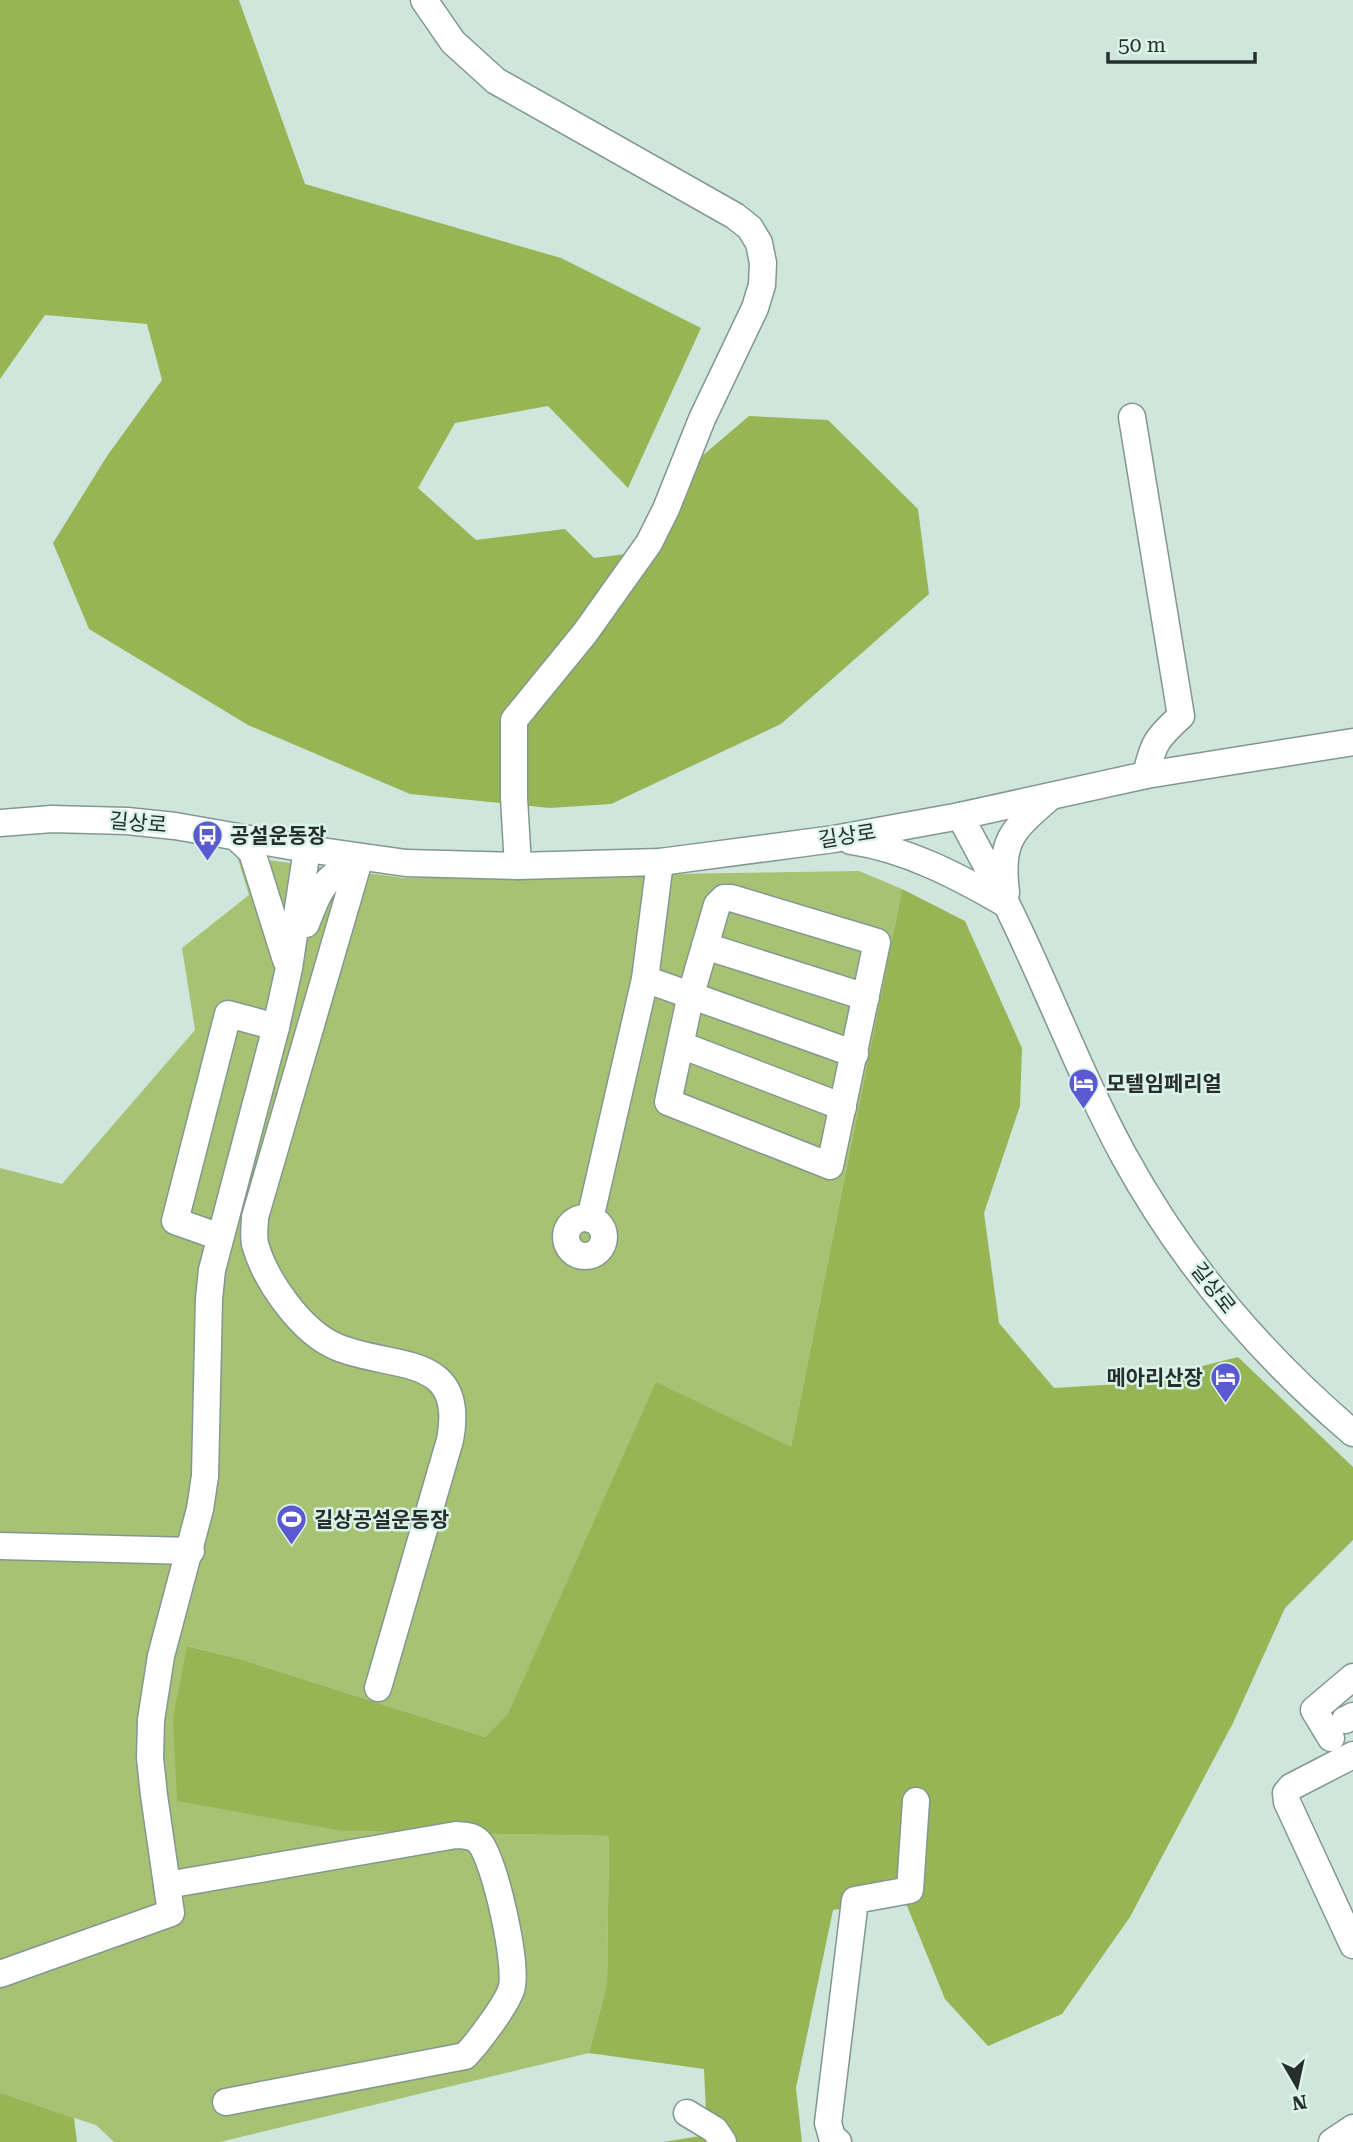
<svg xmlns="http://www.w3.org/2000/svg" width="1353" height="2142" font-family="'Roboto Serif','Noto Sans KR',serif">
<rect width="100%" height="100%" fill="#cfe6dc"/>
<!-- green -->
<path fill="#a8c274" d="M 237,856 L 405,878 L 859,871 L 902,889 L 791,1447 L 485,1737 L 240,1659 L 188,1646 L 343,1831 L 609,1836 L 607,1984 L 589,2053 L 220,2142 L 114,2142 L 96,2125 L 0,2094 L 0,1168 L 62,1184 L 195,1030 L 182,948 L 249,895 Z"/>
<!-- forest -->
<g fill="#97b555">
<path d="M 0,0 L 239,0 L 305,184 L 561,258 L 701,328 L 628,488 L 548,406 L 455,423 L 418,488 L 476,540 L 565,529 L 594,558 L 658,550 L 701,457 L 749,416 L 828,420 L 918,509 L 929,594 L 781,724 L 611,804 L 550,808 L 410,794 L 248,725 L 89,629 L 53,543 L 107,456 L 162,380 L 147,324 L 45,315 L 0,379 Z"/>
<path d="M 902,889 L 965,921 L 1022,1048 L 1020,1106 L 984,1213 L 999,1323 L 1054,1388 L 1135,1383 L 1238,1357 L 1353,1467 L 1353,1540 L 1285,1608 L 1233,1723 L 1130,1917 L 1062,2014 L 988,2046 L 945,1999 L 905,1901 L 833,1910 L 796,2088 L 802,2142 L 663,2142 L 707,2135 L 704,2069 L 589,2053 L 607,1984 L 609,1836 L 343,1831 L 177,1801 L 173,1718 L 187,1646 L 240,1659 L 485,1737 L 508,1714 L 656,1382 L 791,1447 Z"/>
<path d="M 0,2093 L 74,2118 L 77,2142 L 0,2142 Z"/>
</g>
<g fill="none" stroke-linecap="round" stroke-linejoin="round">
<defs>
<g id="minor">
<path d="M 424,0 L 453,42 L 496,81 L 735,216 L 750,228 L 759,243 L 763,263 L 762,285 L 755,308 L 702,419 L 666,509 L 649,543 L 585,633 L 514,720 L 514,798 L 518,866"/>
<path d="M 1132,417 L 1181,716 C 1157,738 1153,743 1146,775"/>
<path d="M 960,816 L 1146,775 L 1353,742"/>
<path d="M 0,823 L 52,819 L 127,821 L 175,826 L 307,849 L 406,863 L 518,866 L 660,862 L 834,839 L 960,816 C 976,846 992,875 1007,905 C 1048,988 1080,1075 1124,1156 C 1182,1262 1261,1355 1353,1433"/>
<path d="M 236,837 L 252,852 L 286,960"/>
<path d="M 851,841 C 906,849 958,876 1006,904"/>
<path d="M 360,857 L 255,1217 C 255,1225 253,1235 255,1244 C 265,1280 301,1332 337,1347 C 392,1370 467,1352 450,1440 L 378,1688"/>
<path d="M 1006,893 C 1000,840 1011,831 1049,798"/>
<path d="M 724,898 L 731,898 L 877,942 L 830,1166 L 668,1102 L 691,994 L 717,905 Z"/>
<path d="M 306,924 C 322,883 323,881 360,857"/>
<path d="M 705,946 L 866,997"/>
<path d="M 645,979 L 855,1054"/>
<path d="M 681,1045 L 843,1107"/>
<circle cx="585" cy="1237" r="19"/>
<path d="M 590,1219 L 645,979 L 660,862"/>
<path d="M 220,1237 L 175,1221 L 228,1014 L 276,1027"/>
<path d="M 0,1546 L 191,1551"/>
<path d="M 1345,1720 L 1353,1716"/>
<path d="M 1331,1738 L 1314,1710 L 1353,1677"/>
<path d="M 1353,1755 L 1291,1787 L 1286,1793 L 1287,1802 L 1353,1945"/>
<path d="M 167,1885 L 456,1835 C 466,1836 473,1835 480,1843 C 495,1861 519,1968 511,1990 C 506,2005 477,2044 465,2056 L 226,2102"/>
<path d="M 0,1974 L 171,1913 L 154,1795 L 150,1758 L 151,1720 L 161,1656 L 200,1509 L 205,1476 L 209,1299 L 212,1270 L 276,1027 L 289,968 L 307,849"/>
<path d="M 687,2113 L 715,2130 L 723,2142"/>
<path d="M 838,2142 L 832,2137 L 828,2123 L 855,1900 L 910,1890 L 916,1801"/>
<path d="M 1332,2142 L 1353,2128"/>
</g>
</defs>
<!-- minor casing -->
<use href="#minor" stroke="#82988f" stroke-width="29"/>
<!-- minor -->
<use href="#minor" stroke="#fff" stroke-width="26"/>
</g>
<!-- icons -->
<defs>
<symbol id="bus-pin" viewBox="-11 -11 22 30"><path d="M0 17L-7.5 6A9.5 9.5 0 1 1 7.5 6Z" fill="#5a59d1" stroke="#dcf3e9"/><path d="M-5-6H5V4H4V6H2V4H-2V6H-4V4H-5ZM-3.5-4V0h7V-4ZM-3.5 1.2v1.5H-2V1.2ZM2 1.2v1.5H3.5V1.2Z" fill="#fff"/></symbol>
<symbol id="hotel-pin" viewBox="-11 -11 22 30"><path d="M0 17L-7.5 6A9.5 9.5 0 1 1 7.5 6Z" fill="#5a59d1" stroke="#dcf3e9"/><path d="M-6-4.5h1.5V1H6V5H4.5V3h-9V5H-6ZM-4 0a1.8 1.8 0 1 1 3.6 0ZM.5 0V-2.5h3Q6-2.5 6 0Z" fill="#fff"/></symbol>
<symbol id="stadium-pin" viewBox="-11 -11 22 30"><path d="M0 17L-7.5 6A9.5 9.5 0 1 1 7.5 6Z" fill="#5a59d1" stroke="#dcf3e9"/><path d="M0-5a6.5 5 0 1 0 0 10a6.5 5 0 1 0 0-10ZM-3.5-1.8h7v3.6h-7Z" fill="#fff"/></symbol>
</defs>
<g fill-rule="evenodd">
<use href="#bus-pin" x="190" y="818" width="35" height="47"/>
<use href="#hotel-pin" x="1066" y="1066" width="35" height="47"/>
<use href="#hotel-pin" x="1208" y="1360" width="35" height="47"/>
<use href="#stadium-pin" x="274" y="1502" width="35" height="47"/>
</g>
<g text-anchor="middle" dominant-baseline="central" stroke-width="5" stroke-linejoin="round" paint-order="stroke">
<!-- street labels -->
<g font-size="21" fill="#262f2b" stroke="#dcf3e9">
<text transform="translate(138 823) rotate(5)">길상로</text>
<text transform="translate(847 836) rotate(-9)">길상로</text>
<text transform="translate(1213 1288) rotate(52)">길상로</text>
</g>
<!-- poi labels -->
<g font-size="21" font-weight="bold" fill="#262f2b" stroke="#dcf3e9" text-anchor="start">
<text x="230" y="836">공설운동장</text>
<text x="1106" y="1084">모텔임페리얼</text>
<text x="1203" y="1378" text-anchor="end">메아리산장</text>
<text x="314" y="1520">길상공설운동장</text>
</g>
</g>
<!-- north arrow -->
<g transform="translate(1297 2086) rotate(171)" stroke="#dcf3e9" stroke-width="5" paint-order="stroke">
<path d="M0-5L12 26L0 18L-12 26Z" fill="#262f2b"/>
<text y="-10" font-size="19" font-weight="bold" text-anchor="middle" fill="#262f2b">N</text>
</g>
<!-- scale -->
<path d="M1108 52v10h147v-10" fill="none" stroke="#262f2b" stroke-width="3.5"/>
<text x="1118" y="52" font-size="21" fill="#262f2b" stroke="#dcf3e9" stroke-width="5" paint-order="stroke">50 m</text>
</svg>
